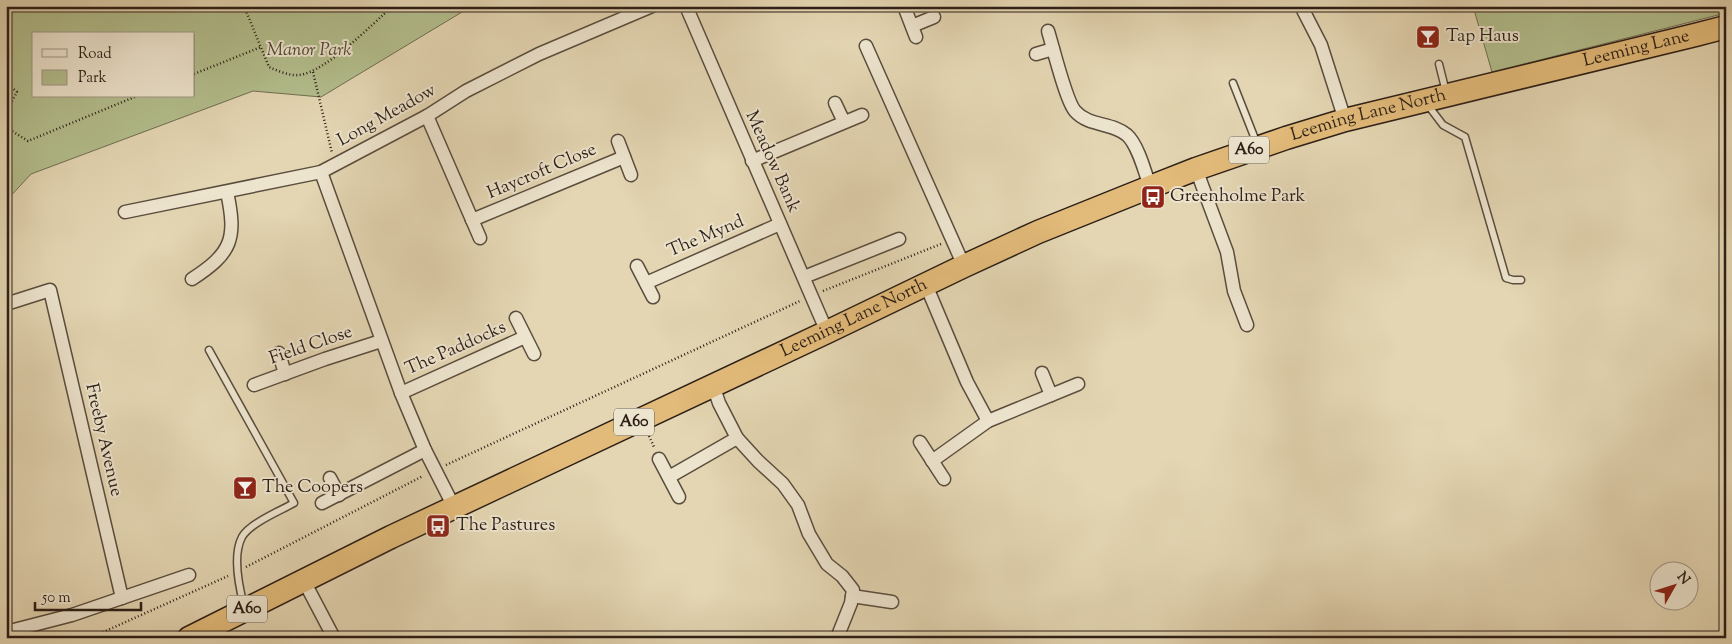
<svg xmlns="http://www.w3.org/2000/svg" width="1732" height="644" font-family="'Sorts Mill Goudy',serif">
<rect width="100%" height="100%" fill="#e4d6b3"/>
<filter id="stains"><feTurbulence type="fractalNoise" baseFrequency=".004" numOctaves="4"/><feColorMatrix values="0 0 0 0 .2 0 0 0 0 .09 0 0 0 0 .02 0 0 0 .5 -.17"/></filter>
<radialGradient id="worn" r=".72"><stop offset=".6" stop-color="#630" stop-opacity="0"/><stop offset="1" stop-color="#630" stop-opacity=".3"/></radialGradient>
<!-- green -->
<g fill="#b3be8d" stroke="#706e52" fill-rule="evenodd">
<path d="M 6,6 L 472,6 L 321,97 L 253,91 L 31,174 L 6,201 ZM 34,34 L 194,34 L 194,96 L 34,96 Z"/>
<path d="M 1473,6 L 1726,6 L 1726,13 L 1492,72 Z"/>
</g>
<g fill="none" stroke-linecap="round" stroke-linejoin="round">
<defs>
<g id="lane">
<path d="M 1439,64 L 1446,92"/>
<path d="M 1233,83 L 1257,144"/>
<path d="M 1427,104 L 1443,125 L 1465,137 L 1506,278 L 1513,280 L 1521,280"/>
<path d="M 209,350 L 294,503 C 280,511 250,523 242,537 C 232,556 239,587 244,606"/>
</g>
<g id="street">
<path d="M 686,6 L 827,332"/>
<path d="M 904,6 L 916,37"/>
<path d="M 1301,6 L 1321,45 L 1345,120"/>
<path d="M 912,26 L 934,17"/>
<path d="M 1048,31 C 1053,47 1066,101 1075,111 C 1089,127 1112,122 1127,135 C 1138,145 1145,172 1150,187"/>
<path d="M 866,46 L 964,266"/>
<path d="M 1036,54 L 1053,49"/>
<path d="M 835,103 L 844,122"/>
<path d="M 427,116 L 480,238"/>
<path d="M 618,141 L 631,175"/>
<path d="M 752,161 L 862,115"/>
<path d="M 1196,169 L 1227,252 L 1234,291 L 1247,325"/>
<path d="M 321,172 L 401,393 L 425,450 L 454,507"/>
<path d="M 125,212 L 321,172 L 427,116 L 466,91 L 539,54 L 652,6"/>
<path d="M 472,220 L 624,157"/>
<path d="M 637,266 L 653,297"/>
<path d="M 804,277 L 899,239"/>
<path d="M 192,279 C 232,253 237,239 227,192"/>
<path d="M 646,283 L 780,224"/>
<path d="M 926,285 L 967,382 L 988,421"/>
<path d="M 6,304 L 50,290 L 122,598"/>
<path d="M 516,318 L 534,354"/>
<path d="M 279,353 L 285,374"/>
<path d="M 1042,373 L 1051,395"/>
<path d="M 254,385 L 325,359 L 381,341"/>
<path d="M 713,385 L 719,403 L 737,438 L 758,461 L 783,484 L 798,505 L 809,534 L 827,564 L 842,576 L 853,590 L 851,603 L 837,638"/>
<path d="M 401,393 L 525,337"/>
<path d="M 920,442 L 944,479"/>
<path d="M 659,459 L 679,497"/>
<path d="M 932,461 L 988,421 L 1078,384"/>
<path d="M 669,477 L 737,438"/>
<path d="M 330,478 L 339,495"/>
<path d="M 322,503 L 425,450"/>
<path d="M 304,581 L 334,638"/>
<path d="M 852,596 L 892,602"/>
<path d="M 6,632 L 72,615 L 189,575"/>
</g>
<g id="highway">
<path id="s1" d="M 189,638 L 391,537 L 827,332 L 964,266 L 1038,232 L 1150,187 L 1196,169 L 1286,138 L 1345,120 L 1695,35 L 1726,27"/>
</g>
</defs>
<!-- lane casing -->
<use href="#lane" stroke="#5a4d3e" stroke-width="9"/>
<!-- street casing -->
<use href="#street" stroke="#5a4d3e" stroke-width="15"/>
<!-- highway casing -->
<use href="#highway" stroke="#2c1f17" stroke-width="25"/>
<!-- path -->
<g stroke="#2c1f17" stroke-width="2.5" stroke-dasharray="1 2.5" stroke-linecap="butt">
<path d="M 244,6 L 269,67 C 278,71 289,76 299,75 C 326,72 372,24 393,6"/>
<path d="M 313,72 L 332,153"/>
<path d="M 194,74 L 261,47"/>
<path d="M 6,82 L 17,92 L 6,112"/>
<path d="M 6,115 L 12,131 L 28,141 L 137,96"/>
<path d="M 823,291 L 941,244"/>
<path d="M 649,436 L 654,447"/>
<path d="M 446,465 L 800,301"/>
<path d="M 246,567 L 423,476"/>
<path d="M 90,638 L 228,576"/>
</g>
<!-- lane -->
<use href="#lane" stroke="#ede4ce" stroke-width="6"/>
<!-- street -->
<use href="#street" stroke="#ede4ce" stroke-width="12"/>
<!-- highway -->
<use href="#highway" stroke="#e2bb7a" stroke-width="22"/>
</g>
<!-- icons -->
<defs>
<symbol id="bar-square" viewBox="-11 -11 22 22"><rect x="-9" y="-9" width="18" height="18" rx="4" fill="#8f2418" stroke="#ede4ce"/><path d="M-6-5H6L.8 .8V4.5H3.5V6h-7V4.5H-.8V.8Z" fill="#fff"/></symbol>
<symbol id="bus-square" viewBox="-11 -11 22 22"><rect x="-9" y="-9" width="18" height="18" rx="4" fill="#8f2418" stroke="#ede4ce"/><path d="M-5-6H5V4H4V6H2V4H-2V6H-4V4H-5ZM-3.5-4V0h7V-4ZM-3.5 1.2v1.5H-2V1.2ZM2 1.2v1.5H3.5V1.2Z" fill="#fff"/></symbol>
</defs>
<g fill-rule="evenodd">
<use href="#bar-square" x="1414" y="23" width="28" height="28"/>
<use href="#bus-square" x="1139" y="183" width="28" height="28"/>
<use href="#bar-square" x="231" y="474" width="28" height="28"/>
<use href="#bus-square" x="424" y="512" width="28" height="28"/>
</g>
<g text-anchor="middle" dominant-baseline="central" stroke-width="4" stroke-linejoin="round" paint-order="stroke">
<!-- shield labels -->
<g fill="#ede4ce" stroke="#665a4e" stroke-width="1">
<rect x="1229" y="136.5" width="40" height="27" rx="4"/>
<rect x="614" y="408.5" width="40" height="27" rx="4"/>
<rect x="227" y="595.5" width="40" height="27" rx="4"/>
</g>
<g font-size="16" font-weight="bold" fill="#2c1f17">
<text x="1249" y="150">A60</text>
<text x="634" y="422">A60</text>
<text x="247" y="609">A60</text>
</g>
<!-- poi labels -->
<g font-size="18" fill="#2c1f17" stroke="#ede4ce" text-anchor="start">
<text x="1446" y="37">Tap Haus</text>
<text x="1170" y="197">Greenholme Park</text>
<text x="262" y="488">The Coopers</text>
<text x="456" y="526">The Pastures</text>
</g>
<!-- street labels -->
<g font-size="18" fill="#2c1f17" stroke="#ede4ce">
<text stroke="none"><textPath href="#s1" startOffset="1568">Leeming Lane</textPath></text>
<text transform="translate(387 116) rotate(-29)">Long Meadow</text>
<text stroke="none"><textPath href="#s1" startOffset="1292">Leeming Lane North</textPath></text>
<text transform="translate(772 162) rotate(66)">Meadow Bank</text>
<text transform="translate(542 172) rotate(-23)">Haycroft Close</text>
<text transform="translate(706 237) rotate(-23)">The Mynd</text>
<text stroke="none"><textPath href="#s1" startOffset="738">Leeming Lane North</textPath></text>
<text transform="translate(311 346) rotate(-19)">Field Close</text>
<text transform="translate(456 349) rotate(-24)">The Paddocks</text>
<text transform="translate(103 440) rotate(77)">Freeby Avenue</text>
</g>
<!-- park labels -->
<g font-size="18" font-style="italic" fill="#4e4734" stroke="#ede4ce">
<text x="309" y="51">Manor Park</text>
</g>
</g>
<!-- margin -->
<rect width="1732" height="644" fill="none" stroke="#e4d6b3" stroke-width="25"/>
<rect x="8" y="8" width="1717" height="629" fill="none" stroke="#2c1f17" stroke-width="2.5"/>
<rect x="12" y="12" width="1707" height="619" fill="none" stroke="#2c1f17"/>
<!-- legend -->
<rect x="32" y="32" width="162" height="65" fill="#ede4ce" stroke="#a09585"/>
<rect x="42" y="49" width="25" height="8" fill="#ede4ce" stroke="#a09585"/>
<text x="78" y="58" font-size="15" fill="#2c1f17">Road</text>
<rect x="42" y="70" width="25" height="15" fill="#b3be8d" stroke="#a09585"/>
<text x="78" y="82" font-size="15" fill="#2c1f17">Park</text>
<!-- north arrow -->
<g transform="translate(1674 586) rotate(51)"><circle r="24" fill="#ede4ce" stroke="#a09585"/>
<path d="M0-4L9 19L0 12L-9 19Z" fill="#8f2418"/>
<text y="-8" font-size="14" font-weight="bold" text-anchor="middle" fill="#2c1f17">N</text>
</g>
<!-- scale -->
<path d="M35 602v8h106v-8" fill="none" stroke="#2c1f17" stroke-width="2.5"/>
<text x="42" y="602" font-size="15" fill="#2c1f17" stroke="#ede4ce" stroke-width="4" paint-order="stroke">50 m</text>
<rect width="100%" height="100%" filter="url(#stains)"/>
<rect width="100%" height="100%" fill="url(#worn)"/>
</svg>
